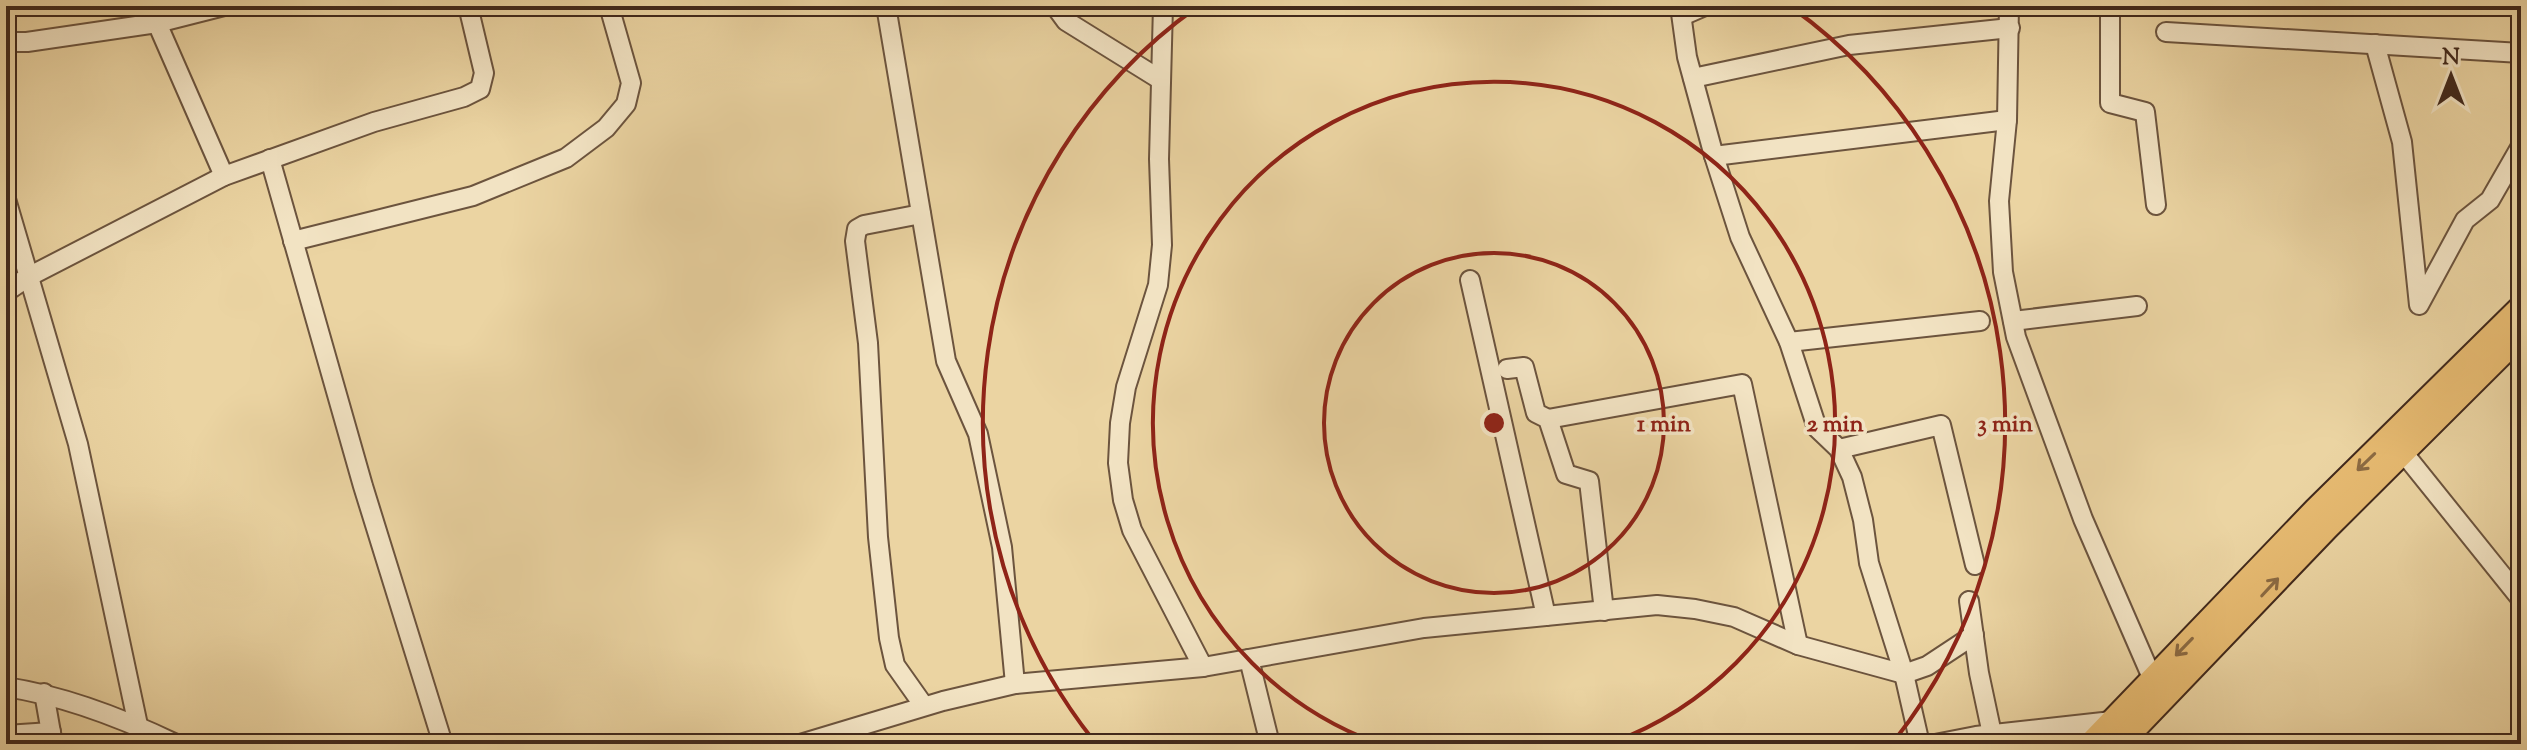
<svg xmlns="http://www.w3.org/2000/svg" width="2527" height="750" font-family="'Sorts Mill Goudy',serif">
<rect width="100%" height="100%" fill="#ebd4a2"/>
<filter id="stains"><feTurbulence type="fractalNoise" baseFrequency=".0025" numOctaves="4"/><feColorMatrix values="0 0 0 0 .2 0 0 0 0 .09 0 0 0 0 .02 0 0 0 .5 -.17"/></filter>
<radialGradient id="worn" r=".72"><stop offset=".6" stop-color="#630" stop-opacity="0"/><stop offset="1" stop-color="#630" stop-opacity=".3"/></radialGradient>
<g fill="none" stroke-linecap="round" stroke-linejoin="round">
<defs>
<g id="minor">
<path d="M 886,6 L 946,361 L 978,434 L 1002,547 L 1015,684"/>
<path d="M 1055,6 L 1066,21 L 1161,80"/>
<path d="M 1163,6 L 1159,159 L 1162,245 L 1158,285 L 1126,387 L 1120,423 L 1118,463 L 1123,500 L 1132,530 L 1203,667"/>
<path d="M 1680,6 L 1687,57 L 1714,156 L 1740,237 L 1789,342 L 1817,428 L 1839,449 L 1852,477 L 1863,520 L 1869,563 L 1904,674 L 1920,744"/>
<path d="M 2009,6 L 2007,120 L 1999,201 L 2003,272 L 2016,337 L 2083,519 L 2153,680"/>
<path d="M 2110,6 L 2110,103 L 2145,112 L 2156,205"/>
<path d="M 1682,16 L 1705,6"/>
<path d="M 157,23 L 224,176"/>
<path d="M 2166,32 L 2521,53"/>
<path d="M 6,42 L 27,42 L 157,23 L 224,6"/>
<path d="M 2375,44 L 2402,142 L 2419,305 L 2465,220 L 2490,200 L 2521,146"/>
<path d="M 1693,78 L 1849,45 L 2010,28"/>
<path d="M 1714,156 L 2007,120"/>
<path d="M 270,159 L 363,486 L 443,744"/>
<path d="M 6,199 L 78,444 L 142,744"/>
<path d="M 921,214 L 864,225 L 857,229 L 855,241 L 868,343 L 878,537 L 889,638 L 895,665 L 924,706"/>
<path d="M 293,241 L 473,196 L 566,158 L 606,128 L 626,104 L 631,83 L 609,6"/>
<path d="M 1470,280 L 1546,616"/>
<path d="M 6,292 L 28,277 L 224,176 L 374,122 L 464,97 L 480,89 L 484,73 L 468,6"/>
<path d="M 2013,321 L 2137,306"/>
<path d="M 1789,342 L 1980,321"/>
<path d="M 1507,369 L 1524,367 L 1536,413 L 1548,419 L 1566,474 L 1589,481 L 1604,611"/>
<path d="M 1548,419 L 1742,384 L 1798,645"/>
<path d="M 1839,449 L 1941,425 L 1975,565"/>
<path d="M 2402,451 L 2521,599"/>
<path d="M 1969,601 L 1979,673 L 1992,734"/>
<path d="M 1249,659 L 1270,744"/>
<path d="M 6,687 C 65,696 122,718 176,744"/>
<path d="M 44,693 L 53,744"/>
<path d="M 6,735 L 51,732"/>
<path d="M 800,744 L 943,701 L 1015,684 L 1203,667 L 1424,628 L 1657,605 L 1695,609 L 1734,617 L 1798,645 L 1904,674 L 1927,666 L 1974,635"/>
<path d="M 1935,744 L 1976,736 L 2112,721 L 2118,725"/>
</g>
<g id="major">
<path d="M 2091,744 L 2316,510 L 2521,308"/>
<path d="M 2119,744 L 2327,527 L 2521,334"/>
</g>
</defs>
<!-- minor casing -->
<use href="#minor" stroke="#6c543e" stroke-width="22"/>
<!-- major casing -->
<use href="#major" stroke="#41291c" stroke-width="28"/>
<!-- minor -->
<use href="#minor" stroke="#f2e3c3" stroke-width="18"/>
<!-- major -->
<use href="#major" stroke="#e6ba71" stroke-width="24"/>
</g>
<!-- one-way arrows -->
<defs><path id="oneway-shaft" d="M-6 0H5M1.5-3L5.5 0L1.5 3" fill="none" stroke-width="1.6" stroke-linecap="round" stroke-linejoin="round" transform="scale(2)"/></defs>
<g stroke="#8b6a42">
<use href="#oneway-shaft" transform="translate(2366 462) rotate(136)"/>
<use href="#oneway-shaft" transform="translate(2270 587) rotate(-47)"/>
<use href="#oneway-shaft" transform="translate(2184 647) rotate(134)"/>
</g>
<!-- distance rings -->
<g fill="none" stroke="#8f2418" stroke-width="4">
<circle cx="1494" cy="423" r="170"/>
<path d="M1377 743A341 341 0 1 1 1611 743"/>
<path d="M1094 741A511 511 0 0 1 1197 7M1791 7A511 511 0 0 1 1894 741"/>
</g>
<circle cx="1494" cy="423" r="12" fill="#8f2418" stroke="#f2e3c3" stroke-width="4"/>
<g font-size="24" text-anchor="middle" font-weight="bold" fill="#8f2418" stroke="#f2e3c3" stroke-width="7" stroke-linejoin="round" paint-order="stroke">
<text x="1664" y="431">1 min</text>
<text x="1835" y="431">2 min</text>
<text x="2005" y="431">3 min</text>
</g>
<!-- margin -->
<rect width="2527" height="750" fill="none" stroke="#ebd4a2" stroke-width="32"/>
<rect x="8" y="8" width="2511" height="734" fill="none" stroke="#41291c" stroke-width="4"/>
<rect x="16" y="16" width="2495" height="718" fill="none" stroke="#41291c" stroke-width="2"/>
<!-- north arrow -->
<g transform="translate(2451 76)" stroke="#f2e3c3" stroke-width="6" paint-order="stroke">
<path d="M0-6L14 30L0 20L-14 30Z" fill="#41291c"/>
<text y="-12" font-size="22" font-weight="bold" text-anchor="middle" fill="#41291c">N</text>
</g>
<rect width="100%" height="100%" filter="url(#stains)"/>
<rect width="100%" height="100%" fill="url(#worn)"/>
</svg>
